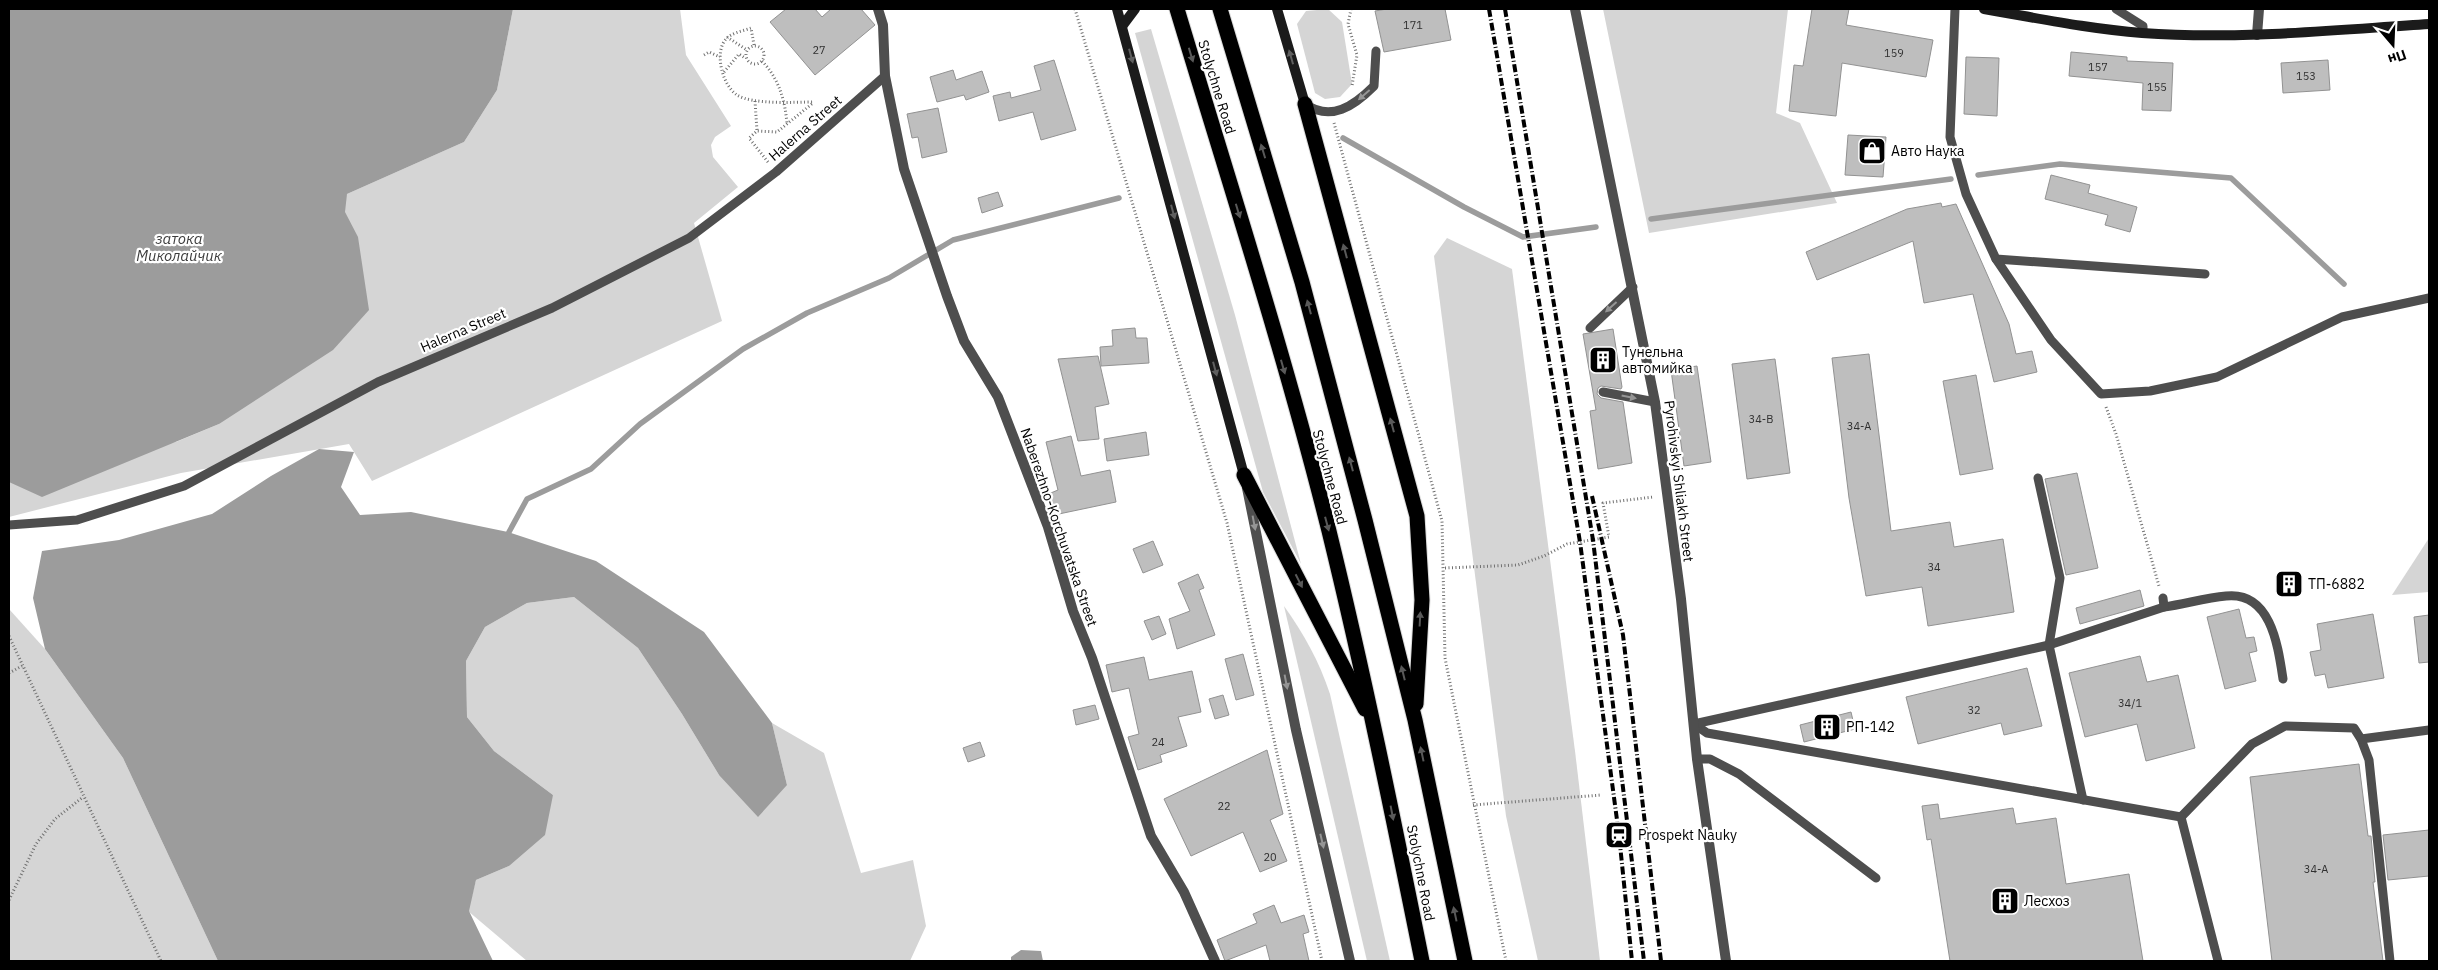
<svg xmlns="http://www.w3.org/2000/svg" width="2438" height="970" font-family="'IBM Plex Sans',sans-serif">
<rect width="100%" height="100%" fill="#fff"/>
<!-- green -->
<g fill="#d5d5d5">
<path d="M 513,9 L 680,9 L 686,55 L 731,126 L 715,137 L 711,145 L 713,157 L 738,187 L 694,223 L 722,321 L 372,481 L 349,444 L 181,473 L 9,517 L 9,440 L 101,451 L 176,442 L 219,424 L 347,194 L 464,142 L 497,90 Z"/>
<path d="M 1328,9 L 1342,22 L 1352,84 L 1340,97 L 1325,99 L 1315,93 L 1297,24 L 1306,11 Z"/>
<path d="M 1603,9 L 1788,9 L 1776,113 L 1800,123 L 1837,203 L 1649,233 Z"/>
<path d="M 1151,29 L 1235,315 L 1301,564 L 1263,492 L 1135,33 Z"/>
<path d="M 1447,238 L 1512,269 L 1575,751 L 1600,961 L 1538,961 L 1506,816 L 1434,256 Z"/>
<path d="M 2429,538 L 2429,592 L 2392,595 Z"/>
<path d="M 574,597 L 638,648 L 682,714 L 719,775 L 787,785 L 772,723 L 824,753 L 861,873 L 913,860 L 926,926 L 910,961 L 527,961 L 468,911 L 476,880 L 509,866 L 553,795 L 494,751 L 467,717 L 466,661 L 485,627 L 527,603 Z"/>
<path d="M 1284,606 C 1304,634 1319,661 1330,694 L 1390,961 L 1367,961 Z"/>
<path d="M 9,609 L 45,649 L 123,758 L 218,961 L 9,961 Z"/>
</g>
<!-- water -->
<g fill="#9c9c9c">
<path d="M 9,9 L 513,9 L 497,90 L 464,142 L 347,194 L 345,212 L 358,237 L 369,310 L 333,350 L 219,424 L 42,497 L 9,482 Z"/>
<path d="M 319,449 L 354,452 L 341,487 L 360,515 L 411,512 L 508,532 L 596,561 L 704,632 L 772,723 L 787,785 L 758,817 L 719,775 L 682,714 L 638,648 L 574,597 L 527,603 L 485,627 L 466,661 L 467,717 L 494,751 L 553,795 L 545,835 L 509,866 L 476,880 L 469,911 L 493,961 L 218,961 L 123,758 L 45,649 L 33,598 L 42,551 L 119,540 L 212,514 L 271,476 Z"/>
<path d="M 1021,950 L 1041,951 L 1043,961 L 1011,961 L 1011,957 Z"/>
</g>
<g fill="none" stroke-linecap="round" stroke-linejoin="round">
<!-- stream -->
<g stroke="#9c9c9c" stroke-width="5.5">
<path d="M 1343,138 L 1464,207 L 1523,237 L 1596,227"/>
<path d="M 1978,175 L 2060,164 L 2231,178 L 2344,284"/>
<path d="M 1651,219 L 1951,179"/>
<path d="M 509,532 L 527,499 L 591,469 L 640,424 L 743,349 L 807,313 L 889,278 L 953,240 L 1119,198"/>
</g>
</g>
<!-- building -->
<g fill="#bebebe" stroke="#929292">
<path d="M 786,9 L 815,9 L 822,17 L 831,9 L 861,9 L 875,25 L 815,75 L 770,22 Z"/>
<path d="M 1387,9 L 1445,9 L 1451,40 L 1384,52 L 1375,11 Z"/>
<path d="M 1812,9 L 1849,9 L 1846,25 L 1933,40 L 1926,77 L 1842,63 L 1836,116 L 1789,111 L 1794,65 L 1803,66 Z"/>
<path d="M 2071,52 L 2127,57 L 2127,61 L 2173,63 L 2171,111 L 2142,110 L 2143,83 L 2069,76 Z"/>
<path d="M 1966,57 L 1999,58 L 1997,116 L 1964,114 Z"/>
<path d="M 1054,60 L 1076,130 L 1041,140 L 1033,112 L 999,121 L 993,96 L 1010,92 L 1011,98 L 1041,90 L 1034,66 Z"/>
<path d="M 2328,60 L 2330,90 L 2283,93 L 2281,63 Z"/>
<path d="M 953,70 L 956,80 L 982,71 L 989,92 L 966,100 L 964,95 L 937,102 L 930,77 Z"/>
<path d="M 938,108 L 947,152 L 922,158 L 918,137 L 912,138 L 907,114 Z"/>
<path d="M 1848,135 L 1886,137 L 1883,177 L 1845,175 Z"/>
<path d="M 2051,175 L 2090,185 L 2088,193 L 2137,207 L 2130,232 L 2105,225 L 2108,215 L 2045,199 Z"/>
<path d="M 998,192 L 1003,206 L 982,213 L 978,198 Z"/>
<path d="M 1941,203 L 1942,207 L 1956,204 L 2009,324 L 2016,354 L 2032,351 L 2037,372 L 1994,382 L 1973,294 L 1924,303 L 1913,241 L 1817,280 L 1806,252 L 1907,209 Z"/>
<path d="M 1135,328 L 1136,338 L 1147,338 L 1149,363 L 1101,366 L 1100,347 L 1113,346 L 1112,330 Z"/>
<path d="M 1613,329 L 1622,387 L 1621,389 L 1601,386 L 1598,388 L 1597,394 L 1601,398 L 1623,402 L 1632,463 L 1598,469 L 1590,411 L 1596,410 L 1583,334 Z"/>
<path d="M 1869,354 L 1891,531 L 1950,522 L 1954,547 L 2003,539 L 2014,612 L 1928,626 L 1922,587 L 1866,596 L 1849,498 L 1832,358 Z"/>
<path d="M 1098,356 L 1109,404 L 1095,407 L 1099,439 L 1078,441 L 1058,359 Z"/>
<path d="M 1775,359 L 1790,473 L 1747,479 L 1732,364 Z"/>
<path d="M 1697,366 L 1711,462 L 1684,466 L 1671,370 Z"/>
<path d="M 1976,375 L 1993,469 L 1960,475 L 1943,381 Z"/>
<path d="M 1146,432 L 1149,455 L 1107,461 L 1104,439 Z"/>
<path d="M 1071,436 L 1081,476 L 1110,470 L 1116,502 L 1054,515 L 1046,495 L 1058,490 L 1046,442 Z"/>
<path d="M 2077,473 L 2098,568 L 2066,575 L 2045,479 Z"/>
<path d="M 1153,541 L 1163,565 L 1143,573 L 1133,549 Z"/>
<path d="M 1198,574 L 1204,588 L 1199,590 L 1215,635 L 1177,649 L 1169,619 L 1190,611 L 1178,583 Z"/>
<path d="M 2140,590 L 2144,606 L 2080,624 L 2076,608 Z"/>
<path d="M 2239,609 L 2246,638 L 2254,637 L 2257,651 L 2249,653 L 2256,681 L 2225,689 L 2207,617 Z"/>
<path d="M 2373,614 L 2384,678 L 2328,688 L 2325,674 L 2315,676 L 2310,652 L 2321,650 L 2317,624 Z"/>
<path d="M 2429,615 L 2429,662 L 2419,663 L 2414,617 Z"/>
<path d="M 1159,616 L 1166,634 L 1152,640 L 1144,621 Z"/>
<path d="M 1243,654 L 1254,695 L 1236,700 L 1225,659 Z"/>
<path d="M 2140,656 L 2147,682 L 2178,675 L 2195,748 L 2146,761 L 2137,724 L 2085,737 L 2069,673 Z"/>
<path d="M 1144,657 L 1149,680 L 1192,671 L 1201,712 L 1178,717 L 1187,746 L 1160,755 L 1162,762 L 1138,770 L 1128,737 L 1139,734 L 1129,688 L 1112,692 L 1106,665 Z"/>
<path d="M 2027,668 L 2042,726 L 2004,735 L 2001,723 L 1918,744 L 1906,697 Z"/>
<path d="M 1223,695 L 1229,715 L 1215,719 L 1209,699 Z"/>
<path d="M 1095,705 L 1099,719 L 1076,725 L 1073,710 Z"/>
<path d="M 1851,712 L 1855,729 L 1804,742 L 1800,725 Z"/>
<path d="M 980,742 L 985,756 L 968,762 L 963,748 Z"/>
<path d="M 1267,750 L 1283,814 L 1270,820 L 1287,861 L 1260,872 L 1243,832 L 1191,856 L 1164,799 Z"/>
<path d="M 2359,764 L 2368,836 L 2371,836 L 2375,882 L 2373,882 L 2383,961 L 2272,961 L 2250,777 Z"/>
<path d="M 1938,804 L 1940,819 L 2013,808 L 2016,824 L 2056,818 L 2066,884 L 2129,874 L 2143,961 L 1950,961 L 1931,839 L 1927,840 L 1922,806 Z"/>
<path d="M 2429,830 L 2429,876 L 2388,880 L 2383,835 Z"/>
<path d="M 1274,905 L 1281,923 L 1304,915 L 1309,932 L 1303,934 L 1309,961 L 1270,961 L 1266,945 L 1225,961 L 1217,940 L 1257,923 L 1253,914 Z"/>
</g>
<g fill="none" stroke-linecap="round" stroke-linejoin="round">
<defs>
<g id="highway">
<path d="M 1177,9 C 1229,182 1285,355 1329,531 C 1364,674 1393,817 1422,961"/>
<path d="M 1220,9 L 1302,282 L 1365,520 L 1415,720 L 1465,961"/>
<path d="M 1305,104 L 1417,516 L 1422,600 L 1416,704"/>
<path d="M 1244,475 L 1365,709"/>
</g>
</defs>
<!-- highway casing -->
<use href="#highway" stroke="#dbdbdb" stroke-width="17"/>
<!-- path -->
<g stroke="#707070" stroke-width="3" stroke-dasharray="1 2.5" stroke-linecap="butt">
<path d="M 1075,9 L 1227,523 L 1322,961"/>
<path d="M 1351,9 L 1348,24 L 1357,55 L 1352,86"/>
<path d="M 727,37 L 747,50"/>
<path d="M 754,45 L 751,28 C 743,31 731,33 726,39 C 714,52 722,85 737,95 C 753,105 794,102 814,102"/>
<circle cx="755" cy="55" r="9"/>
<path d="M 704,55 L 709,52 L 720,57"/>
<path d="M 762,61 C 779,79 785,100 787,124"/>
<path d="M 724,72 L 739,54 L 745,58"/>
<path d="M 755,101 L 757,131"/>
<path d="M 1334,123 L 1442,521 L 1445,658 L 1506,961"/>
<path d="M 768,162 L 749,138 L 757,131 L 777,132 L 813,103"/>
<path d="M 2106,407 L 2116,434 L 2159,586"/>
<path d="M 1445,568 L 1518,565 L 1544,556 L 1567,544 L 1609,537 L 1603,503 L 1653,497"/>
<path d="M 9,636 L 161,961"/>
<path d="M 9,673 L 22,666"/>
<path d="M 1473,805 L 1601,795"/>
<path d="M 9,900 L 36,844 L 55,819 L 83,797"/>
</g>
<!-- lane -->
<g stroke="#4e4e4e" stroke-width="9">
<path d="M 1955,9 L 1950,137 L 1966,194 L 1996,259 L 2205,274"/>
<path d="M 2116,9 L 2143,26 L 2143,33"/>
<path d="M 1305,104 C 1331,122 1354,106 1374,86 L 1376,51"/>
<path d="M 1996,259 L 2051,340 L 2101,394 L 2150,391 L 2217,377 L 2342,317 L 2429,298"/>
<path d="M 1590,328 L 1633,287"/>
<path d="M 1603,392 L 1655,402"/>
<path d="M 2038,478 L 2060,578 L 2049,645 L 2083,800"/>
<path d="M 9,525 L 77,520 L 184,486 L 378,382 L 552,308 L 689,238 L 776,172 L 885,76"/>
<path d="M 2164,607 C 2185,604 2205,598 2226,596 C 2271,591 2278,646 2283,679"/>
<path d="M 1694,724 L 1707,733 L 2181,817 L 2252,744 L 2285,726 L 2354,728 L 2361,739 L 2369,760 L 2390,961"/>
<path d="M 1694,724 L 2049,645 L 2164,607 L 2163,598"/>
<path d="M 2361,739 L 2429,730"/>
<path d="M 1697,759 L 1710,759 L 1739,774 L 1876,878"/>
<path d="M 2181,817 L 2218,961"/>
</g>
<!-- street -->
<g stroke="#4e4e4e" stroke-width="10">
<path d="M 878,9 L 883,25 L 885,76 L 904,169 L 947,296 L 964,341 L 998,397 L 1048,527 L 1073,611 L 1092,658 L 1151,836 L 1184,892 L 1215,961"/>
<path d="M 1575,9 L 1655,402 L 1681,599 L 1697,759 L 1726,961"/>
<path d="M 2257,35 L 2259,9"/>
<path d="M 1247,488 L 1296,730 L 1350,961"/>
</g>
<!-- secondary -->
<g stroke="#1b1b1b" stroke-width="10">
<path d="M 1117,9 L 1244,475"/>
<path d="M 1277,9 L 1305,104"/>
<path d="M 1984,9 C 2037,18 2089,29 2142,33 C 2237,40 2334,30 2429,24"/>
<path d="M 1123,25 L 1135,9"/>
</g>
<!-- highway -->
<use href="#highway" stroke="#000" stroke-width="15"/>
<!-- rail -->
<g stroke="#000" stroke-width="4" stroke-dasharray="8 2.5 1 2.5" stroke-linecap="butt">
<path d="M 1489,9 L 1580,542 L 1619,835 L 1632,961"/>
<path d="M 1505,9 L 1593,540 L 1644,961"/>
<path d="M 1592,496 L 1623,635 L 1661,961"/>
</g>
</g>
<!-- one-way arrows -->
<defs><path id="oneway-solid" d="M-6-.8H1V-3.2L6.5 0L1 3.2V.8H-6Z" transform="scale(1.25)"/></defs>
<g fill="#595959">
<use href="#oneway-solid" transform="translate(1191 55) rotate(73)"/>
<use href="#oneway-solid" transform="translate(1263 151) rotate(-107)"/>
<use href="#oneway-solid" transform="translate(1238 211) rotate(73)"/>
<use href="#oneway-solid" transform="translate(1345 251) rotate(-105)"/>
<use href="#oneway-solid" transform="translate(1309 307) rotate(-105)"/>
<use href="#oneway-solid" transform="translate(1283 367) rotate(74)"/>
<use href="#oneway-solid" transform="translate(1392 425) rotate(-105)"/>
<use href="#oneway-solid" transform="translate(1351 464) rotate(-105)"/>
<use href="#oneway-solid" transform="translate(1327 524) rotate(75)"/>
<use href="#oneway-solid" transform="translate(1299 581) rotate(63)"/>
<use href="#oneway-solid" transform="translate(1420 619) rotate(-87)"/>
<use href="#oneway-solid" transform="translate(1403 673) rotate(-104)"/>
<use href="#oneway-solid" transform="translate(1422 754) rotate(-102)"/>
<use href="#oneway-solid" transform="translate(1392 813) rotate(79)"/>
<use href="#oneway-solid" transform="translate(1455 914) rotate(-102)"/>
</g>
<g fill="#5f5f5f">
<use href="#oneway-solid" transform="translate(1131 56) rotate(75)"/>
<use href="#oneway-solid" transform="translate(1291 57) rotate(-106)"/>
<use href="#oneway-solid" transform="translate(1173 212) rotate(75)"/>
<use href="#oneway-solid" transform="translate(1215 369) rotate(75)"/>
</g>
<g fill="#959595">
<use href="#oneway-solid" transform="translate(1364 95) rotate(139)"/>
<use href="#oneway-solid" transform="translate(1611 307) rotate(138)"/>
<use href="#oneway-solid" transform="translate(1629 397) rotate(11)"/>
<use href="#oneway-solid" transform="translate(1254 523) rotate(79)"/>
<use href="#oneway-solid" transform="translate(1286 682) rotate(79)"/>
<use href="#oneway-solid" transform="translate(1322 841) rotate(77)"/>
</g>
<!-- icons -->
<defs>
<symbol id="shop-square" viewBox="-11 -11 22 22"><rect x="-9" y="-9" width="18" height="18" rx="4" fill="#000" stroke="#fff"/><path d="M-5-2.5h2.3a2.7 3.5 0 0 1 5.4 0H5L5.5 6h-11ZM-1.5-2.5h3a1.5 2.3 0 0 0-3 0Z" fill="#fff"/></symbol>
<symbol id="building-square" viewBox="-11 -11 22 22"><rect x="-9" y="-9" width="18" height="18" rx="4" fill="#000" stroke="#fff"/><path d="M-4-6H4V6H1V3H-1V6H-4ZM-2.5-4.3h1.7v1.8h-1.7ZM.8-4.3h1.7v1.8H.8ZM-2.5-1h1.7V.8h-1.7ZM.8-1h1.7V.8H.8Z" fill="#fff"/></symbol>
<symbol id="station-square" viewBox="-11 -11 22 22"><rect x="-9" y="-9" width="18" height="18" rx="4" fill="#000" stroke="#fff"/><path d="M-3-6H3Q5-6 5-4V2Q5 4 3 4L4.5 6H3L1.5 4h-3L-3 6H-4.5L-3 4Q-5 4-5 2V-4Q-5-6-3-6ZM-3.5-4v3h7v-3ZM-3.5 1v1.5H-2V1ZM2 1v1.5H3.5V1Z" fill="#fff"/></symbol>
</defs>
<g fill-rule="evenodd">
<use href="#shop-square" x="1856" y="135" width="32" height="32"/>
<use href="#building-square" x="1587" y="344" width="32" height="32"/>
<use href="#building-square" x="2273" y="568" width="32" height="32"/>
<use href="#building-square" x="1811" y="711" width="32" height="32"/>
<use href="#station-square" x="1603" y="819" width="32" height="32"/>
<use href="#building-square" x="1989" y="885" width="32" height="32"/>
</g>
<g text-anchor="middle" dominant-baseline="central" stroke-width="4.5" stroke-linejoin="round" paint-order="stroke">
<!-- number labels -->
<g font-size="11" fill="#303030">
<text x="1413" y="25">171</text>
<text x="819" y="50">27</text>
<text x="1894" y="53">159</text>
<text x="2098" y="67">157</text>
<text x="2306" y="76">153</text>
<text x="2157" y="87">155</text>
<text x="1761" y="419">34-В</text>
<text x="1859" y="426">34-А</text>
<text x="1934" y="567">34</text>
<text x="2130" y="703">34/1</text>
<text x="1974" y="710">32</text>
<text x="1158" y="742">24</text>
<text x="1224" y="806">22</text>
<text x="1270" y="857">20</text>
<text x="2316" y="869">34-А</text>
</g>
<!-- street labels -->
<g font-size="14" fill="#000" stroke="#fff">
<text transform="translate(1217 87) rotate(73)">Stolychne Road</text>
<text transform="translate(805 128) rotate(-41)">Halerna Street</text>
<text transform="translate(463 330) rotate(-23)">Halerna Street</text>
<text transform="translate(1330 477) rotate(75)">Stolychne Road</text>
<text transform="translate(1679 481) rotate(83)">Pyrohivskyi Shliakh Street</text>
<text transform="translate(1059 527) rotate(71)">Naberezhno-Korchuvatska Street</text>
<text transform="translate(1421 873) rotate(79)">Stolychne Road</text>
</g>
<!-- poi labels -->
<g font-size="14" fill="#000" stroke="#fff" text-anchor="start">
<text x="1891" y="151">Авто Наука</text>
<text x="1622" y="352">Тунельна<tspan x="1622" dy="16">автомийка</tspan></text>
<text x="2308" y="584">ТП-6882</text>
<text x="1846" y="727">РП-142</text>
<text x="1638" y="835">Prospekt Nauky</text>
<text x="2024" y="901">Лесхоз</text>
</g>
<!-- water labels -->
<g font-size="15" font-style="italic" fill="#3d3d3d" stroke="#fff">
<text x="179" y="238">затока<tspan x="179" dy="17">Миколайчик</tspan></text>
</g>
</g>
<!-- border -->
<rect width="2438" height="970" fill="none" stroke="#000000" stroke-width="20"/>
<!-- north arrow -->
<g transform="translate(2393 45) rotate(161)" stroke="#ffffff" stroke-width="4" paint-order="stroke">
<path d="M0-4L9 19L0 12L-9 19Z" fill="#000000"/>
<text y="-8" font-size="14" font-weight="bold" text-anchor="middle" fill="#000000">Пн</text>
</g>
</svg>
